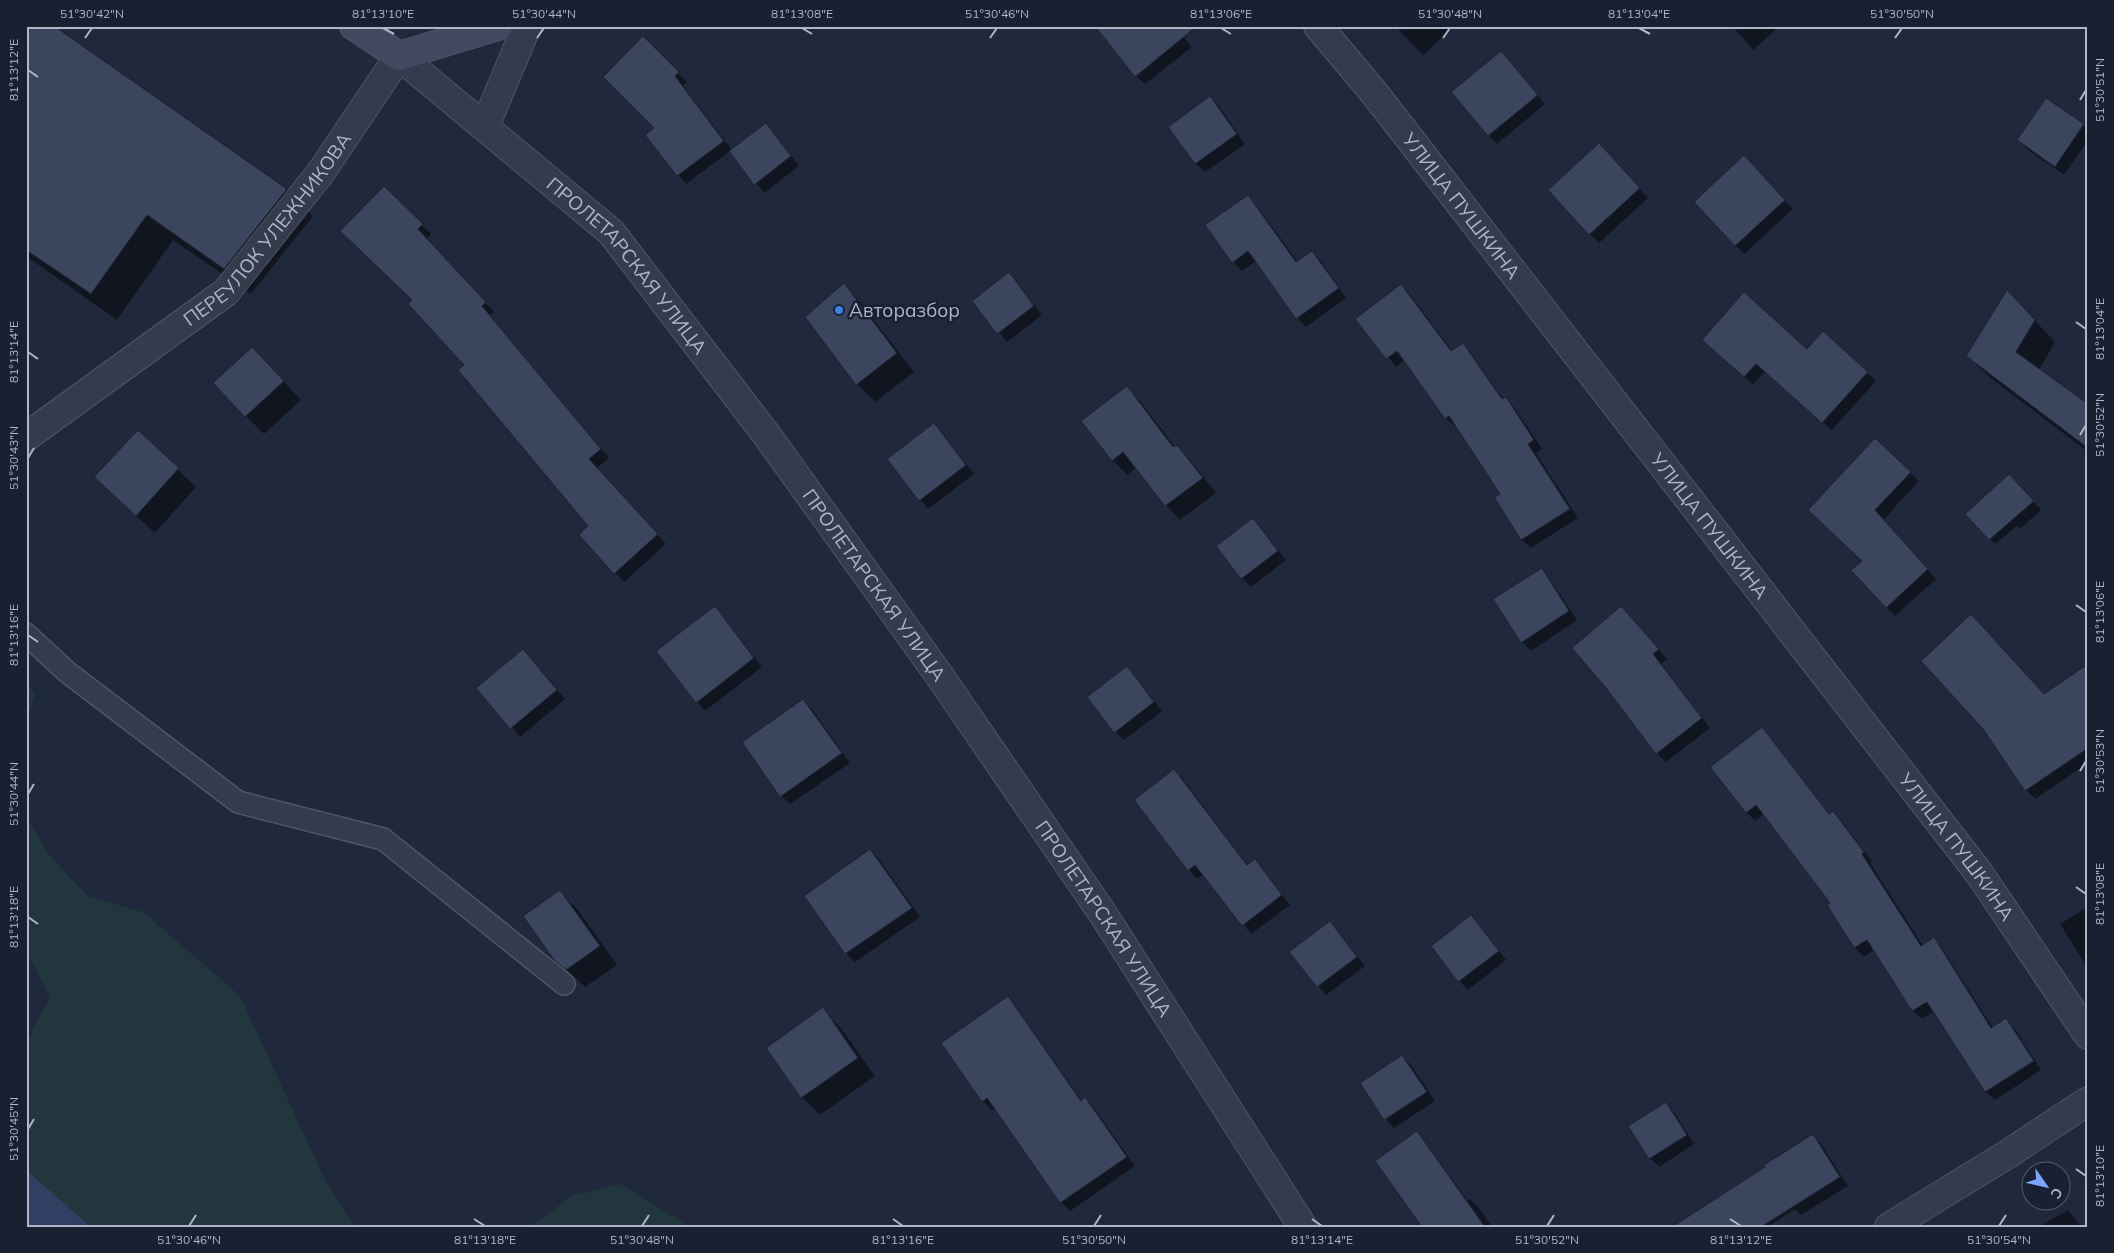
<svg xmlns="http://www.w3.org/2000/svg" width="2114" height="1253" font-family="Mulish,sans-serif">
<rect width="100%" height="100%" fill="#20293c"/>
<!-- green -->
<g fill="#22373d">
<path d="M 26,681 L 35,695 L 26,723 Z"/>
<path d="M 26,818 L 51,857 L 87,896 L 143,912 L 240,996 L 325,1180 L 355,1227 L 91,1227 L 26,1170 L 26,1044 L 50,997 L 26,950 Z"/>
<path d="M 620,1184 L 690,1227 L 531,1227 L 572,1196 Z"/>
</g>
<!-- water -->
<path fill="#304063" d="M 26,1170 L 91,1227 L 26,1227 Z"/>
<!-- shadow -->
<g fill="#0007">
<path d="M 26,26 L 52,26 L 287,190 L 313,216 L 251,294 L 173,240 L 117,320 L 26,256 Z"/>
<path d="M 1175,26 L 1192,47 L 1145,84 L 1136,76 Z"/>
<path d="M 1395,26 L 1455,26 L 1423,55 Z"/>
<path d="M 1732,26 L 1780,26 L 1753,50 Z"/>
<path d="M 643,38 L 687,82 L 683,86 L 732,150 L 766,124 L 799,166 L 764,193 L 730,151 L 686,184 L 646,135 L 656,128 Z"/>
<path d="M 1501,52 L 1545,104 L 1497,144 L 1488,135 Z"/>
<path d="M 1210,98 L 1219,106 L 1245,144 L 1205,172 L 1196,164 L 1170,127 Z"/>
<path d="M 2083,124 L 2088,129 L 2088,140 L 2064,175 L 2027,149 L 2018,140 Z"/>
<path d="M 1607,154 L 1648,198 L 1599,243 L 1590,234 Z"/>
<path d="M 1753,166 L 1793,209 L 1744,254 L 1735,245 Z"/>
<path d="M 384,188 L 431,234 L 426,239 L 494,312 L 489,316 L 609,458 L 597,468 L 666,544 L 624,582 L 615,573 L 590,526 L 466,365 L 413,300 Z"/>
<path d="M 1248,196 L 1256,205 L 1298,262 L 1312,252 L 1321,261 L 1346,298 L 1306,327 L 1297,318 L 1256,261 L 1242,271 L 1233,262 Z"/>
<path d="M 1009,274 L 1042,315 L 1007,342 L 973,301 Z"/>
<path d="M 844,285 L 861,303 L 914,372 L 875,402 L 857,384 L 807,317 Z"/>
<path d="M 1401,285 L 1410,294 L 1453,352 L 1463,345 L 1471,354 L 1504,400 L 1505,399 L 1514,407 L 1542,449 L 1536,453 L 1578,518 L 1531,548 L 1522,540 L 1496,498 L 1502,494 L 1457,426 L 1455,427 L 1446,418 L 1405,360 L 1396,367 L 1357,319 Z"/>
<path d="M 2028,313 L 2055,342 L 2039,370 L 2088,405 L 2088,452 L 1989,377 L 1968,356 Z"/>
<path d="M 1712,348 L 1867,373 L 1876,381 L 1832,430 L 1765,371 L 1753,385 Z"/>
<path d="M 270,367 L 301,400 L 264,434 L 246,416 Z"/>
<path d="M 1127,388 L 1141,402 L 1175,447 L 1177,446 L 1191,461 L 1216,493 L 1180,520 L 1166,505 L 1137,467 L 1127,475 L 1113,460 L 1083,421 Z"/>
<path d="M 934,424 L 974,474 L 928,509 L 888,460 Z"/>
<path d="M 138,432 L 196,487 L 155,533 L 114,495 Z"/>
<path d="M 1875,440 L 1919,481 L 1883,520 L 1936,579 L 1895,616 L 1887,607 L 1863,561 Z"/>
<path d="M 2018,484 L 2041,510 L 2020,529 L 2017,526 L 1995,544 L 1986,535 Z"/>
<path d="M 1253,519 L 1286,560 L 1251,587 L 1242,578 Z"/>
<path d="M 1541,570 L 1550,579 L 1577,620 L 1531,651 L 1522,642 Z"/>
<path d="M 715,607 L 762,667 L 705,711 L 697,702 Z"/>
<path d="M 1621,607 L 1667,659 L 1661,664 L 1710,728 L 1666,762 L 1657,753 Z"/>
<path d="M 523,650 L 565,699 L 520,737 L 478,688 Z"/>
<path d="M 1127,667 L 1162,711 L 1124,740 L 1115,732 Z"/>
<path d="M 2088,685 L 2088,763 L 2035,799 L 2026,790 L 2045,695 Z"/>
<path d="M 803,701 L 812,709 L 850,763 L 790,804 L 781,796 Z"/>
<path d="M 1762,729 L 1830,815 L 1833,813 L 1842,822 L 1872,861 L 1870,863 L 1923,946 L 1934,939 L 1942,948 L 1993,1028 L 2006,1020 L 2015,1029 L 2041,1070 L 1995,1100 L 1986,1092 L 1935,1011 L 1922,1019 L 1913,1011 L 1874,950 L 1864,957 L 1855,948 L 1828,906 L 1832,903 L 1764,814 L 1755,821 L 1746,812 Z"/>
<path d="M 1174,771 L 1183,779 L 1248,866 L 1255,861 L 1290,905 L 1251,934 L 1204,874 L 1197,879 L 1189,870 Z"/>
<path d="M 870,850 L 879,859 L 920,917 L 855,962 L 846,953 L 806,896 Z"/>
<path d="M 560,892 L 578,910 L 617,965 L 585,987 L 555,959 Z"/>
<path d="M 2088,907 L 2088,969 L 2060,924 Z"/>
<path d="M 1471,917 L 1506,960 L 1468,990 L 1459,981 Z"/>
<path d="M 1330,922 L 1365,966 L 1326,995 L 1291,952 Z"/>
<path d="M 1007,998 L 1016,1007 L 1082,1101 L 1085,1099 L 1094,1108 L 1135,1166 L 1070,1211 L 1061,1202 L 995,1108 L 992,1110 L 983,1101 Z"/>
<path d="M 822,1009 L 840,1027 L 875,1076 L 820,1115 L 802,1097 L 768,1048 Z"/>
<path d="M 1402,1056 L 1411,1065 L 1435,1101 L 1394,1128 L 1385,1119 L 1362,1083 Z"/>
<path d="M 1665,1103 L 1674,1112 L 1694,1144 L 1659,1167 L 1650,1158 Z"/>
<path d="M 1417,1133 L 1425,1142 L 1468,1201 L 1470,1199 L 1479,1208 L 1492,1227 L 1424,1227 Z"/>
<path d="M 1812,1135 L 1821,1144 L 1848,1186 L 1801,1215 L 1795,1209 L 1767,1227 L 1691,1227 Z"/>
<path d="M 2068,1210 L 2082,1227 L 2038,1227 Z"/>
</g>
<!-- building -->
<g fill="#3b455d" stroke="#1b2233">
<path d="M 26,26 L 54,26 L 287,189 L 224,269 L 147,215 L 91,294 L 26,250 Z"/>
<path d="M 1095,26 L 1197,26 L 1135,77 Z"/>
<path d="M 643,36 L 679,72 L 675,76 L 724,141 L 677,176 L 645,135 L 654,128 L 603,77 Z"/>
<path d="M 1501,51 L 1538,95 L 1488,136 L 1451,92 Z"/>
<path d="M 1210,96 L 1237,134 L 1195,164 L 1168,127 Z"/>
<path d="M 2046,98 L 2084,124 L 2055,167 L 2017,140 Z"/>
<path d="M 766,123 L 791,156 L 754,185 L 729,151 Z"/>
<path d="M 1599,143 L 1640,188 L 1589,235 L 1548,190 Z"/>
<path d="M 1744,155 L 1785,200 L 1735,246 L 1694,202 Z"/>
<path d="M 384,186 L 423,224 L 418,229 L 486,302 L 482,306 L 601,449 L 589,459 L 658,534 L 614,574 L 579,535 L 588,526 L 458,370 L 464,365 L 408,304 L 412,300 L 340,231 Z"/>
<path d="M 1248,195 L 1296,262 L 1312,251 L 1339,288 L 1296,319 L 1248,251 L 1232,263 L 1205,225 Z"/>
<path d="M 1009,272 L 1034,306 L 997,334 L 972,301 Z"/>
<path d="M 844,283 L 897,353 L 856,385 L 805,317 Z"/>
<path d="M 1401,284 L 1451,351 L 1463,343 L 1502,399 L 1506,397 L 1534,440 L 1528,444 L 1570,509 L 1521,540 L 1494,497 L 1500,494 L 1449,416 L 1445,419 L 1397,351 L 1386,359 L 1355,319 Z"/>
<path d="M 2007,290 L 2035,320 L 2016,352 L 2088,404 L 2088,448 L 1966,356 Z"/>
<path d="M 1744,292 L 1807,349 L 1823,331 L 1868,372 L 1822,423 L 1756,364 L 1744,377 L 1702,340 Z"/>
<path d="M 252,347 L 284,381 L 245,417 L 213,383 Z"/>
<path d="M 1127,386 L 1173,447 L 1177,445 L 1203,478 L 1165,506 L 1123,452 L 1112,461 L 1081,421 Z"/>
<path d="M 934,423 L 966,465 L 919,501 L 887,459 Z"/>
<path d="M 138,430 L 179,468 L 136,516 L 94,477 Z"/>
<path d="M 1875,438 L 1911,472 L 1875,510 L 1928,569 L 1886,608 L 1851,570 L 1862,561 L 1808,510 Z"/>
<path d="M 2009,474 L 2034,501 L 1989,540 L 1965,514 Z"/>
<path d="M 1253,518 L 1278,551 L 1241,579 L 1216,546 Z"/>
<path d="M 1542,568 L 1569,611 L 1521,643 L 1493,599 Z"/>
<path d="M 715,606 L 754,658 L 696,703 L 656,651 Z"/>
<path d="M 1621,606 L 1659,649 L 1653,654 L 1702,718 L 1656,754 L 1606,688 L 1572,648 Z"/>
<path d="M 1971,614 L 2044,694 L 2088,664 L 2088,748 L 2025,791 L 1983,729 L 1921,661 Z"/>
<path d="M 523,649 L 557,690 L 510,729 L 476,688 Z"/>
<path d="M 1127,666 L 1154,702 L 1114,733 L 1087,697 Z"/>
<path d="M 803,699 L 842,753 L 780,797 L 742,742 Z"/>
<path d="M 1762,727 L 1829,814 L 1833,811 L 1864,852 L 1862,854 L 1921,946 L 1934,937 L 1991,1028 L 2006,1018 L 2034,1061 L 1985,1092 L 1927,1002 L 1912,1011 L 1867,940 L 1854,948 L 1827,905 L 1830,903 L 1756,805 L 1746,813 L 1710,767 Z"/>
<path d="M 1174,769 L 1247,865 L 1255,859 L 1282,895 L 1242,926 L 1195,865 L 1188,871 L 1134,800 Z"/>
<path d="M 870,849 L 912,908 L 845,954 L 804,896 Z"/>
<path d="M 560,890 L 600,946 L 566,970 L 554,960 L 523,916 Z"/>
<path d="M 1471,915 L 1499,951 L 1458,982 L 1431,946 Z"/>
<path d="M 1330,921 L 1357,957 L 1317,987 L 1289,952 Z"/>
<path d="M 1008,996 L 1081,1101 L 1085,1097 L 1127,1157 L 1060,1203 L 987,1098 L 982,1102 L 941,1043 Z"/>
<path d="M 823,1007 L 858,1058 L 801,1098 L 766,1048 Z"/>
<path d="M 1402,1055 L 1427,1092 L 1384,1120 L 1360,1083 Z"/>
<path d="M 1666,1102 L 1687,1135 L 1649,1159 L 1628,1126 Z"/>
<path d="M 1417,1131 L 1485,1227 L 1422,1227 L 1375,1161 Z"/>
<path d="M 1813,1134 L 1840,1177 L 1761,1227 L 1672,1227 L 1765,1167 L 1764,1165 Z"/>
</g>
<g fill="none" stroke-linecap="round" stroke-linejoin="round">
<defs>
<path id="service" d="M 26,634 L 67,672 L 238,802 L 383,839 L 564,984"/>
<g id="minor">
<path id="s1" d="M 1318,26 L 1375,94 L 1979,873 L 2088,1035"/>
<path id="s2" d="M 26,437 L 226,292 L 321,172 L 399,56"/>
<path d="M 1889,1227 L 2008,1154 L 2088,1101"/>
</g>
<g id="tertiary">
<path id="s3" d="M 399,56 L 611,232 L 766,434 L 939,675 L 1103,914 L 1303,1227"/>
<path d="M 485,126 L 527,26"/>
</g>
<path id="secondary" d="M 354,26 L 399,56 L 498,26"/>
</defs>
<!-- service casing -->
<use href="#service" stroke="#4f5667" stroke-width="24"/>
<!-- minor casing -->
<use href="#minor" stroke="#4f5667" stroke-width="30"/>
<!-- tertiary casing -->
<use href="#tertiary" stroke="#4f5667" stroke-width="30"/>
<!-- secondary casing -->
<use href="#secondary" stroke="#4f5667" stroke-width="30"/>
<!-- service -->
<use href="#service" stroke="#343b4c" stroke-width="21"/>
<!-- minor -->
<use href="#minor" stroke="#343b4c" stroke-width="28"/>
<!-- tertiary -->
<use href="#tertiary" stroke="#343b4c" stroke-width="28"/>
<!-- secondary -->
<use href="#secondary" stroke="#414960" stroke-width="28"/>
</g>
<!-- ticks -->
<path fill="none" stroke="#afb6c8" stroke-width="2" d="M 383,28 L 394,34M 802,28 L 812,34M 1221,28 L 1231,34M 1639,28 L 1650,34M 85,38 L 92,28M 537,38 L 544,28M 990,38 L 997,28M 1443,38 L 1450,28M 1895,38 L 1902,28M 28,70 L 38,77M 2080,100 L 2086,90M 2076,322 L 2086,329M 28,352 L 38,359M 2080,435 L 2086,425M 28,458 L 34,448M 2076,605 L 2086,612M 28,635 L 38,642M 2080,771 L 2086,761M 28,794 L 34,784M 2076,887 L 2086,894M 28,917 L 38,924M 28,1129 L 34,1119M 2076,1169 L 2086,1176M 474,1219 L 485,1226M 893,1219 L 903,1226M 1312,1219 L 1322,1226M 1730,1219 L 1741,1226M 189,1226 L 196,1215M 642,1226 L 649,1215M 1094,1226 L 1101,1215M 1547,1226 L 1554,1215M 1999,1226 L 2006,1215"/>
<!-- markers -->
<circle fill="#3f7fe0" stroke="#192031" stroke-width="2" cx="839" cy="310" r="5"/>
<g text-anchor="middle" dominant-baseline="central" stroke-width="5" stroke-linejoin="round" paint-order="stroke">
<!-- street labels -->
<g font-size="19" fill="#afb6c8" stroke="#192031">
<text stroke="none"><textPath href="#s1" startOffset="230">УЛИЦА ПУШКИНА</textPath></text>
<text stroke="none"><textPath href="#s2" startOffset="321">ПЕРЕУЛОК УЛЕЖНИКОВА</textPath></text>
<text stroke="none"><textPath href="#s3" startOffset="311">ПРОЛЕТАРСКАЯ УЛИЦА</textPath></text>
<text stroke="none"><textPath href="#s1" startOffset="635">УЛИЦА ПУШКИНА</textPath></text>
<text stroke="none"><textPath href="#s3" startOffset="716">ПРОЛЕТАРСКАЯ УЛИЦА</textPath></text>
<text stroke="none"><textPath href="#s1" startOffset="1040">УЛИЦА ПУШКИНА</textPath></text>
<text stroke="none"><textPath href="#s3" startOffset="1121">ПРОЛЕТАРСКАЯ УЛИЦА</textPath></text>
</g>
<!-- poi labels -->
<g font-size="19" fill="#afb6c8" stroke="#192031" text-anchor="start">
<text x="849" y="310">Авторазбор</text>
</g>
</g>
<!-- border -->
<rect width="2114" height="1253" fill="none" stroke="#192031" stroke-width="55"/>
<!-- north arrow -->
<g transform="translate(2046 1186) rotate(124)"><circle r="24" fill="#192031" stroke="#555c6d"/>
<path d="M0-4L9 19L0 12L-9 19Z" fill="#7da2ff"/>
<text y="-8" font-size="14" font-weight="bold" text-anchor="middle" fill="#afb6c8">С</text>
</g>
<rect x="28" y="28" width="2058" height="1198" fill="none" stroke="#afb6c8" stroke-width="2"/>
<g font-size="12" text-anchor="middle" fill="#afb6c8">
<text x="92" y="18">51°30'42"N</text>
<text x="383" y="18">81°13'10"E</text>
<text x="544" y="18">51°30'44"N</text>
<text x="802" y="18">81°13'08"E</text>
<text x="997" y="18">51°30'46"N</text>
<text x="1221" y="18">81°13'06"E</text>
<text x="1450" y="18">51°30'48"N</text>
<text x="1639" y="18">81°13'04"E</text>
<text x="1902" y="18">51°30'50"N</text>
<text transform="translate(14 70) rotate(-90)" y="4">81°13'12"E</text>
<text transform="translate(2100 90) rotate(-90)" y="4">51°30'51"N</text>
<text transform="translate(2100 329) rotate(-90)" y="4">81°13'04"E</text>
<text transform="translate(14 352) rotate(-90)" y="4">81°13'14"E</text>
<text transform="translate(2100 425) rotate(-90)" y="4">51°30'52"N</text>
<text transform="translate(14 458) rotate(-90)" y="4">51°30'43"N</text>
<text transform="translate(2100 612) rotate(-90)" y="4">81°13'06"E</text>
<text transform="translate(14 635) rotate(-90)" y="4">81°13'16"E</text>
<text transform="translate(2100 761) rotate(-90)" y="4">51°30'53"N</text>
<text transform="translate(14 794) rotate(-90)" y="4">51°30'44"N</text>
<text transform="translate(2100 894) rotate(-90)" y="4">81°13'08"E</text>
<text transform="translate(14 917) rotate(-90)" y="4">81°13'18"E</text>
<text transform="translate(14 1129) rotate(-90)" y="4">51°30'45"N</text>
<text transform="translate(2100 1176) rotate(-90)" y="4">81°13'10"E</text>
<text x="189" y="1244">51°30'46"N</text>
<text x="485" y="1244">81°13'18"E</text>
<text x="642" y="1244">51°30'48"N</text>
<text x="903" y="1244">81°13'16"E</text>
<text x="1094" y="1244">51°30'50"N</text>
<text x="1322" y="1244">81°13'14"E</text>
<text x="1547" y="1244">51°30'52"N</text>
<text x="1741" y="1244">81°13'12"E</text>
<text x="1999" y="1244">51°30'54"N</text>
</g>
</svg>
